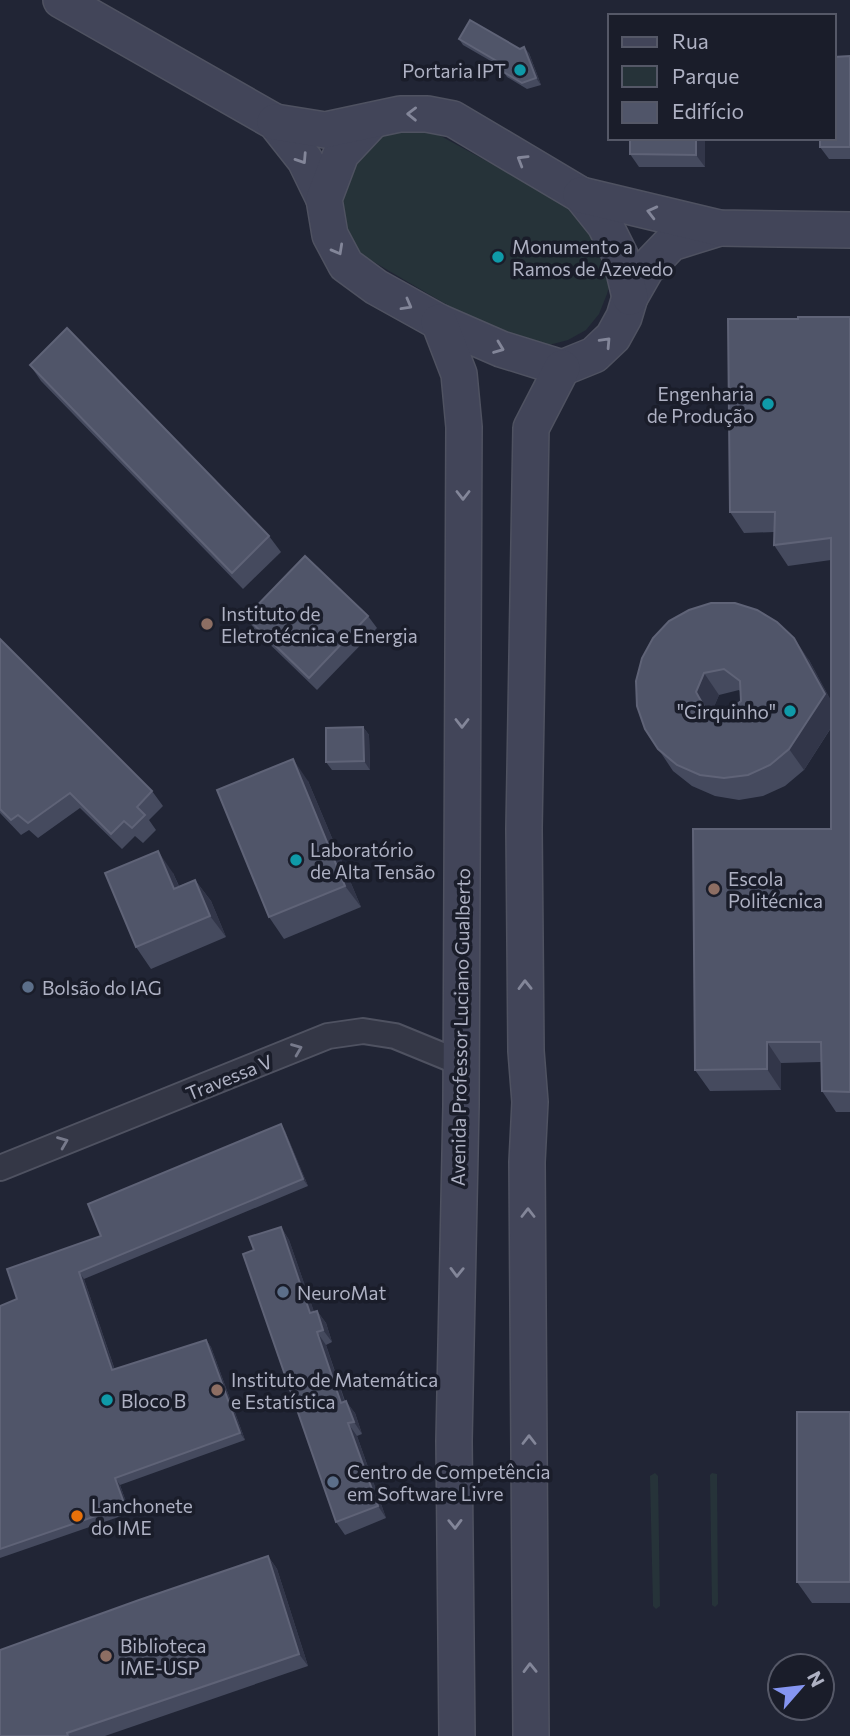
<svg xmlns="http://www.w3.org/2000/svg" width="850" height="1736" font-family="Commissioner,sans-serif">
<rect width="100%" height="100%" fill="#212535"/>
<!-- green -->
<g fill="#263339">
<path d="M 407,129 L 437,134 L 571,207 L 594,233 L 611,279 L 607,294 L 599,314 L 586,330 L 568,340 L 549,345 L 537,345 L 500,336 L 362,255 L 346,234 L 339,181 L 369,144 L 393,132 Z"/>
<path d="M 655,1473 L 658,1476 L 660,1606 L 656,1609 L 653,1606 L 650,1476 Z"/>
<path d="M 712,1473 L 717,1474 L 718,1604 L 715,1607 L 712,1605 L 710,1475 Z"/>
</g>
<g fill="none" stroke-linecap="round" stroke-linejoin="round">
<defs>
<path id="street" d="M 0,1168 L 328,1036 L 363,1031 L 395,1036 L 461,1063"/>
<g id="secondary">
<path d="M 61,0 L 275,122 L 305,160 L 324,199"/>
<path d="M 372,121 L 341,154 L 324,199 L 330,235 L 346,265 L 376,287 L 439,322 L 501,349 L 562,368 L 594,355 L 613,337 L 624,317 L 630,297 L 646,269 L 671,243 L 719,228"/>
<path d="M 275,122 L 325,130 L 400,114 L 427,114 L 453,119 L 581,195 L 605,225 L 620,255 L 630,297"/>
<path d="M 581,195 L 719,228 L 850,230"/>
<path d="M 439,322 L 459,374 L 464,427 L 461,1106 L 454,1441 L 457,1736"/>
<path d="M 531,1736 L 527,1162 L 530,1102 L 526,1051 L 524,829 L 531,428 L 562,368"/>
</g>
</defs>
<!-- street casing -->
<use href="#street" stroke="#4f5261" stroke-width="28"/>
<!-- secondary casing -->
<use href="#secondary" stroke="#4f5261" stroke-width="38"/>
<!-- street -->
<use href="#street" stroke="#343746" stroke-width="24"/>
<!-- secondary -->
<use href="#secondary" stroke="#424559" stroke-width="35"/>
</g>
<!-- wall -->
<g fill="#454a5e" fill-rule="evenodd">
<path d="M 459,39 L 520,49 L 529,53 L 541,85 L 527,89 L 507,77 L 501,67 L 463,45 Z"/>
<path d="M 850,56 L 850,159 L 829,159 L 820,147 Z"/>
<path d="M 705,138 L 705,167 L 639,167 L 630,154 Z"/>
<path d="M 850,317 L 850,1112 L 836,1112 L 822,1091 L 821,1062 L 781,1063 L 781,1090 L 710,1091 L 695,1070 L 831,829 L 831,728 L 804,770 L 785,786 L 763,796 L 739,800 L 715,796 L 692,786 L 673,771 L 645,729 L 735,603 L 809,660 L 831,701 L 831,560 L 788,566 L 774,545 L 774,532 L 744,533 L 730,512 L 798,319 ZM 739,690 L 740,691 L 741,701 L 725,714 L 712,711 L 719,695 Z"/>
<path d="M 30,365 L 269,536 L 281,552 L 243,589 L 41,381 Z"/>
<path d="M 368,616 L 377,628 L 317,690 L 255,630 L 246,617 Z"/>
<path d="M 0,639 L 152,791 L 163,806 L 149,820 L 156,830 L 143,843 L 135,836 L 122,849 L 80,808 L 38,838 L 29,830 L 21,835 L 0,813 Z"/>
<path d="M 363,727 L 369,735 L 370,770 L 332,770 L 326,762 Z"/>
<path d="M 308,781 L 361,907 L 284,939 L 269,917 Z"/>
<path d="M 173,873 L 179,886 L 195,880 L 211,901 L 226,937 L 151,969 L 136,947 Z"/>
<path d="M 285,1131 L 308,1186 L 84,1279 L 115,1370 L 206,1340 L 211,1347 L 245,1440 L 120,1485 L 130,1513 L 0,1558 L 0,1306 L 17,1299 L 101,1236 Z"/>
<path d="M 281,1227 L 289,1240 L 314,1312 L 317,1311 L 326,1323 L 332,1342 L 326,1345 L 345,1401 L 355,1413 L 362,1434 L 357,1436 L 386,1518 L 345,1535 L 336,1522 L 254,1250 Z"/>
<path d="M 850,1412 L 850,1603 L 812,1603 L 797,1582 Z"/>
<path d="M 268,1556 L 277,1569 L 308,1666 L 105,1736 L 0,1736 Z"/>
</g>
<!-- shaded-wall -->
<g fill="#323649">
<path d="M 524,47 L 529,53 L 541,85 L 536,78 Z"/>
<path d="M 696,138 L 705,138 L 705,167 L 696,155 Z"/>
<path d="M 794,638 L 809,660 L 839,715 L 804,770 L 789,749 Z"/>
<path d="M 704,673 L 719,695 L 711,714 L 706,710 L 696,692 Z"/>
<path d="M 363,727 L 369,735 L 370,770 L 364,761 Z"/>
<path d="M 293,759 L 308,781 L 361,907 L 345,886 Z"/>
<path d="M 158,851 L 173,873 L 189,910 L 174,889 Z"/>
<path d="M 195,880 L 211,901 L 226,937 L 210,916 Z"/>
<path d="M 767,1042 L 781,1063 L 781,1090 L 767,1069 Z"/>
<path d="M 281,1124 L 285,1131 L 308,1186 L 303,1179 Z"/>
<path d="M 281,1227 L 289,1240 L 319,1326 L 310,1313 Z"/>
<path d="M 79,1272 L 84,1279 L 117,1377 L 112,1370 Z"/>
<path d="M 317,1311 L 326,1323 L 332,1342 L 323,1330 Z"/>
<path d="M 317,1332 L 326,1345 L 349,1415 L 341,1403 Z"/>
<path d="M 206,1340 L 211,1347 L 245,1440 L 240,1433 Z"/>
<path d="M 346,1401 L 355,1413 L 362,1434 L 354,1422 Z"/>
<path d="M 348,1423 L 357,1436 L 386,1518 L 378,1506 Z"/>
<path d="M 115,1478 L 120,1485 L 130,1513 L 125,1506 Z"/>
<path d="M 268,1556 L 277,1569 L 308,1666 L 299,1654 Z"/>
</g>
<!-- building -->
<g fill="#505569" stroke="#5f6377" stroke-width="2" fill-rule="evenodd">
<path d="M 470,20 L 520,49 L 524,47 L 536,78 L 522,83 L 502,71 L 500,63 L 459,39 Z"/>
<path d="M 850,56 L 850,147 L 820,147 L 820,138 L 834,138 L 834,57 Z"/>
<path d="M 630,138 L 696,138 L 696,155 L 630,154 Z"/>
<path d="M 798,317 L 850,317 L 850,1092 L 822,1091 L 821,1042 L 767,1042 L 767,1069 L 695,1070 L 693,829 L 831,829 L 831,538 L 774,545 L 775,512 L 730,512 L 728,319 L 798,319 Z"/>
<path d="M 67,328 L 269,536 L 232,573 L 30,365 Z"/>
<path d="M 305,556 L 368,616 L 309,678 L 246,617 Z"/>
<path d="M 711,603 L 735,603 L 757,610 L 777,622 L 794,638 L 825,694 L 789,749 L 770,765 L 748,775 L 724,778 L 700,775 L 677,765 L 658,749 L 645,729 L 637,706 L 636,681 L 642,658 L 653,638 L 669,621 L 689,610 ZM 724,669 L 740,681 L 741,701 L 725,714 L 706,710 L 696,692 L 704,673 Z"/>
<path d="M 0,639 L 152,791 L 137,807 L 145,815 L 132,828 L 124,821 L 111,834 L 70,793 L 28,823 L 18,815 L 11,820 L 0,809 Z"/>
<path d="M 363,727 L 364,761 L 326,762 L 326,728 Z"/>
<path d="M 293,759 L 345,886 L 269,917 L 217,790 Z"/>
<path d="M 158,851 L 174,889 L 195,880 L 210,916 L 136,947 L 105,873 Z"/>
<path d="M 281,1124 L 303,1179 L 79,1272 L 112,1370 L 206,1340 L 240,1433 L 115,1478 L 125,1506 L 0,1549 L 0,1306 L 17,1299 L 7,1269 L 101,1236 L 88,1204 Z"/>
<path d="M 281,1227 L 310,1313 L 317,1311 L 323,1330 L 317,1332 L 341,1403 L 346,1401 L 354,1422 L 348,1423 L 378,1506 L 336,1522 L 243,1254 L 254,1250 L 249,1237 Z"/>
<rect x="797" y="1412" width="53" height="170"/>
<path d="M 268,1556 L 299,1654 L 67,1733 L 68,1736 L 0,1736 L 0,1650 L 139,1600 Z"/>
</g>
<!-- one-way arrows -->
<defs><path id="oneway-chevron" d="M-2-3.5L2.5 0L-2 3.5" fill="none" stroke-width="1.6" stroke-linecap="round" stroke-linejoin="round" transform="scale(1.75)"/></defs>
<g stroke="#838699">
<use href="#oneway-chevron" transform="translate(412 114) rotate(-179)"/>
<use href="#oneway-chevron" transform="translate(302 159) rotate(57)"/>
<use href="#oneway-chevron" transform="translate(522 160) rotate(-149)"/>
<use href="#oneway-chevron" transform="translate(652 212) rotate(-166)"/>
<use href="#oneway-chevron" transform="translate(338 250) rotate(61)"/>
<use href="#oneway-chevron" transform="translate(407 305) rotate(29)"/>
<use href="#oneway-chevron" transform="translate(606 342) rotate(-47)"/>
<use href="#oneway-chevron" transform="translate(499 348) rotate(21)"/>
<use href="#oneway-chevron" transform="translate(463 495) rotate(90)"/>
<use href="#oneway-chevron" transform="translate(462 723) rotate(90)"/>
<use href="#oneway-chevron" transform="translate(525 985) rotate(-91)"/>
<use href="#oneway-chevron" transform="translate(528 1213) rotate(-90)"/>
<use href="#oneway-chevron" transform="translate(457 1272) rotate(91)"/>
<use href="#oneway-chevron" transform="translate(529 1440) rotate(-90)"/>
<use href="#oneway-chevron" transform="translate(455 1524) rotate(89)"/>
<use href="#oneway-chevron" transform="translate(530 1668) rotate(-91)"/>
</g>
<g stroke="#777a8b">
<use href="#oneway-chevron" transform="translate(297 1049) rotate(-22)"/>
<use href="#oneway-chevron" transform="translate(63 1142) rotate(-22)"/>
</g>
<!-- markers -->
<g fill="#0f9aa8" stroke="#1a1d2a" stroke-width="2.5">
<circle cx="520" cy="70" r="7"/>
<circle cx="498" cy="257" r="7"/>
<circle cx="768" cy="404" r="7"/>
<circle cx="790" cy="711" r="7"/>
<circle cx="296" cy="860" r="7"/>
<circle cx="107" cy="1400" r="7"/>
</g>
<g fill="#8d6e63" stroke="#1a1d2a" stroke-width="2.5">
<circle cx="207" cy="624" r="7"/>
<circle cx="714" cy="889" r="7"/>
<circle cx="217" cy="1390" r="7"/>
<circle cx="106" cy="1656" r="7"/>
</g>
<g fill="#5c6f8a" stroke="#1a1d2a" stroke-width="2.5">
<circle cx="28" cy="987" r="7"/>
<circle cx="283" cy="1292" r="7"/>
<circle cx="333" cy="1482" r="7"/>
</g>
<circle fill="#e8710a" stroke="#1a1d2a" stroke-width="2.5" cx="77" cy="1516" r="7"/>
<g text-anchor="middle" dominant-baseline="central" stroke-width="7" stroke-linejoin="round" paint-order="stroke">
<!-- poi labels -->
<g font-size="19" fill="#aeb1c3" stroke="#1a1d2a" text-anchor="start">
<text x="506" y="70" text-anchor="end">Portaria IPT</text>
<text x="512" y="246">Monumento a<tspan x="512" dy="22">Ramos de Azevedo</tspan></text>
<text x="754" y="393" text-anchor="end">Engenharia<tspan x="754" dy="22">de Produção</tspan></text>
<text x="221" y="613">Instituto de<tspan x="221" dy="22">Eletrotécnica e Energia</tspan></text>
<text x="776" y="711" text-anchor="end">"Cirquinho"</text>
<text x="310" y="849">Laboratório<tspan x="310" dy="22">de Alta Tensão</tspan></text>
<text x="728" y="878">Escola<tspan x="728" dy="22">Politécnica</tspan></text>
<text x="42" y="987">Bolsão do IAG</text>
<text x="297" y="1292">NeuroMat</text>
<text x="231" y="1379">Instituto de Matemática<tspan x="231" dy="22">e Estatística</tspan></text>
<text x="121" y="1400">Bloco B</text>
<text x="347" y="1471">Centro de Competência<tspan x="347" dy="22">em Software Livre</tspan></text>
<text x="91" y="1505">Lanchonete<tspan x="91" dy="22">do IME</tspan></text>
<text x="120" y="1645">Biblioteca<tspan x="120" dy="22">IME-USP</tspan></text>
</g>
<!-- street labels -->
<g font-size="19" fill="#aeb1c3" stroke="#1a1d2a">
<text transform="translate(460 1027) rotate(-89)">Avenida Professor Luciano Gualberto</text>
<text transform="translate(229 1077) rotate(-22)">Travessa V</text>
</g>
</g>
<!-- legend -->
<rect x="608" y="14" width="228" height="126" fill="#1a1d2a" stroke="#555867" stroke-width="2"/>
<rect x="622" y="37" width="35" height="10" fill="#424559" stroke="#555867" stroke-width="2"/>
<text x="672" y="49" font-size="21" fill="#aeb1c3">Rua</text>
<rect x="622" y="66" width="35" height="21" fill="#263339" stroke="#555867" stroke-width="2"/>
<text x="672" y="84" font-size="21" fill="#aeb1c3">Parque</text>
<rect x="622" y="102" width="35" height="21" fill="#505569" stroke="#555867" stroke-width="2"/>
<text x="672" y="119" font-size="21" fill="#aeb1c3">Edifício</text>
<!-- north arrow -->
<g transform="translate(801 1687) rotate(62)"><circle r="33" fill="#1a1d2a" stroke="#555867" stroke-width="2"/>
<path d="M0-5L12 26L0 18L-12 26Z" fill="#8595f1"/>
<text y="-10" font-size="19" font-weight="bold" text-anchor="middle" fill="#aeb1c3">N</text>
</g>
</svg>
